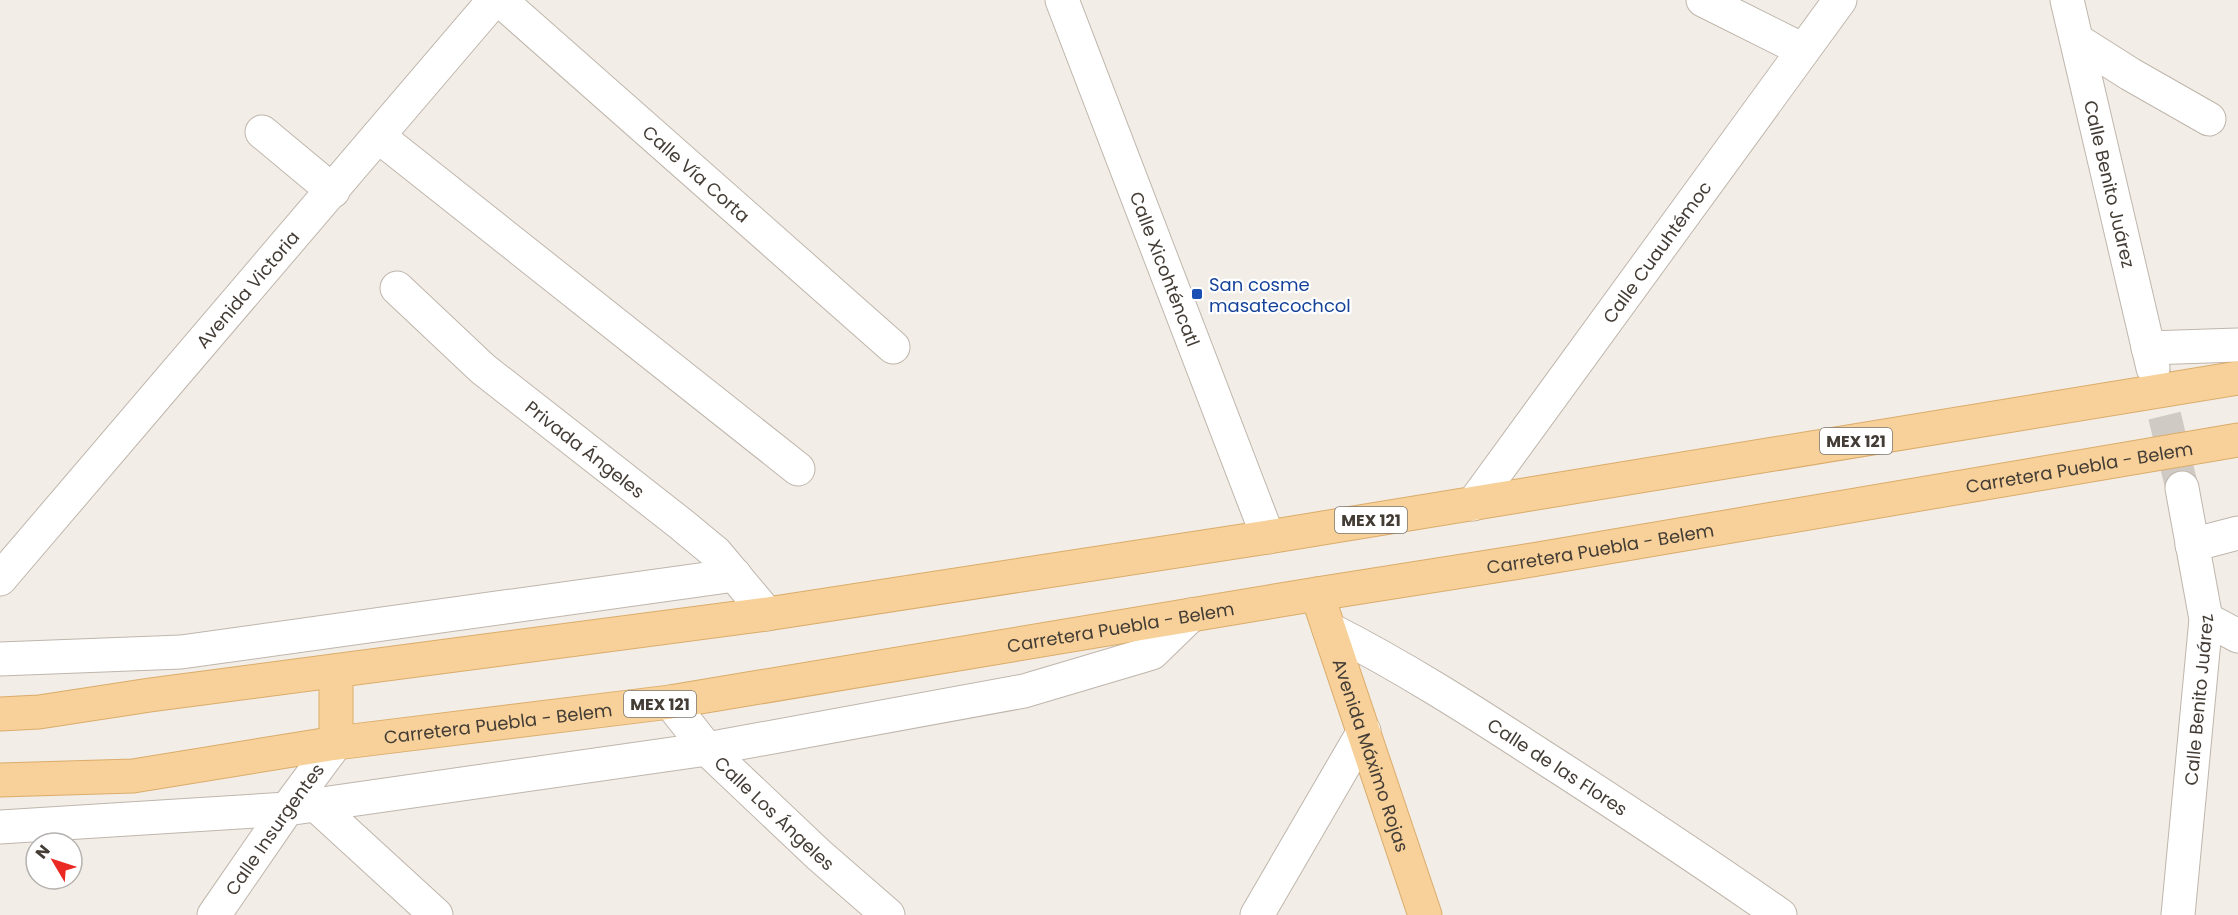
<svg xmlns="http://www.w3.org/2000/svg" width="2238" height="915" font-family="Poppins,sans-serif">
<rect width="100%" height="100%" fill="#f2ede6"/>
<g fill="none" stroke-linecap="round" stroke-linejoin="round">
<!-- minor-tunnel -->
<path stroke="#cfcac3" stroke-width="33" stroke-dasharray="33 16" stroke-linecap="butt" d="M 2153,368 L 2182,488"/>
<defs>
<g id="minor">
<path id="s1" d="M 500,0 L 893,347"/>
<path id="s2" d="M 1062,0 L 1268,537"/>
<path d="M 1703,0 L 1803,50"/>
<path id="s3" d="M 2067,0 L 2153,368"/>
<path d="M 2078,41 L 2130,74 L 2209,119"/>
<path d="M 262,132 L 333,191"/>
<path d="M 378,136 L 798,469"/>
<path id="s4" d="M 397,288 L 483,369 L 681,524 L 716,553 L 767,614"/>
<path d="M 2148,348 L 2238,345"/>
<path id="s5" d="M 1473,504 L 1840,0"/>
<path d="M 2192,545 L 2238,533"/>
<path id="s6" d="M 0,579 L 494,0"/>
<path d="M 2206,619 L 2238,636"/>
<path id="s7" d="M 1329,629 C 1402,666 1471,710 1540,755 C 1621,807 1701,860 1780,915"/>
<path d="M 0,659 L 181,652 L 735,575"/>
<path id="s8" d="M 670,702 L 707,749 L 819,855 L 888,915"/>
<path d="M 316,805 L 436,915"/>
<path d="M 0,827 L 287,809 L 707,749 L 1024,691 L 1152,653 L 1191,615"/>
<path id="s9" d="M 214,915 L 287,809 L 336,743"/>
<path d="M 1257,915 L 1364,731"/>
<path id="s10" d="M 2178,915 L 2206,619 L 2182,488"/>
</g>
<g id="major">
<path id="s11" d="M 1317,594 L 1425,915"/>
<path d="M 0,714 L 39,712 L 150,695 L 767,614 L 1268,537 L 2238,378"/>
<path d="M 336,743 L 336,671"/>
<path id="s12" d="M 0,780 L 133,776 L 336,743 L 670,702 L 1317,594 L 1532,560 L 2238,440"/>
</g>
</defs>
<!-- minor casing -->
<use href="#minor" stroke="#bfb6ac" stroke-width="35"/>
<!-- major casing -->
<use href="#major" stroke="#dbac6b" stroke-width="35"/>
<!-- minor -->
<use href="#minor" stroke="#fff" stroke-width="33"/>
<!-- major -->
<use href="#major" stroke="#f7d199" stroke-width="33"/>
</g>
<!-- markers -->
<rect fill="#1a4fb4" stroke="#fff" stroke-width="2" x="1191" y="288" width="12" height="12" rx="3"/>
<g text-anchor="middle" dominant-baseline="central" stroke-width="4.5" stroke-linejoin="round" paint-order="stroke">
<!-- shield labels -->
<g fill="#fff" stroke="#7c7772" stroke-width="1.5">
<rect x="1820" y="428" width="72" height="26" rx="4.5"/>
<rect x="1335" y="507" width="72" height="26" rx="4.5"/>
<rect x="624" y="691" width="72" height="26" rx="4.5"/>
</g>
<g font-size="16" font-weight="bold" fill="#443d36">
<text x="1856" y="441">MEX 121</text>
<text x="1371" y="520">MEX 121</text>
<text x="660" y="704">MEX 121</text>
</g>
<!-- street labels -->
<g font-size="18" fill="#443d36" stroke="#fff">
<text stroke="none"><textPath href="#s1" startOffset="262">Calle Vía Corta</textPath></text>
<text stroke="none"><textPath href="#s3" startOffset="189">Calle Benito Juárez</textPath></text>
<text stroke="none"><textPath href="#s5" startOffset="312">Calle Cuauhtémoc</textPath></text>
<text stroke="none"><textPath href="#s2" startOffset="288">Calle Xicohténcatl</textPath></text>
<text stroke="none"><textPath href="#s6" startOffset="381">Avenida Victoria</textPath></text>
<text stroke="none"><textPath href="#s4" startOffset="248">Privada Ángeles</textPath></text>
<text stroke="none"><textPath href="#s12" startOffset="2104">Carretera Puebla - Belem</textPath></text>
<text stroke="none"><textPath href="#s12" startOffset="1618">Carretera Puebla - Belem</textPath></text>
<text stroke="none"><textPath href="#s12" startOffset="1132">Carretera Puebla - Belem</textPath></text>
<text stroke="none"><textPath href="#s10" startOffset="216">Calle Benito Juárez</textPath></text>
<text stroke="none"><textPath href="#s12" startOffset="502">Carretera Puebla - Belem</textPath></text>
<text stroke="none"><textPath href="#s11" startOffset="170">Avenida Máximo Rojas</textPath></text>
<text stroke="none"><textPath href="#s7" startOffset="267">Calle de las Flores</textPath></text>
<text stroke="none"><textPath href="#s8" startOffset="153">Calle Los Ángeles</textPath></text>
<text stroke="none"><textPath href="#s9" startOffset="105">Calle Insurgentes</textPath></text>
</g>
<!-- transit labels -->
<g font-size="18" fill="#164399" stroke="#fff" text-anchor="start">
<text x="1209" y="284">San cosme<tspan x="1209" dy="21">masatecochcol</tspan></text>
</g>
</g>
<!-- north arrow -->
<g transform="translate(54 861) rotate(309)"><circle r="28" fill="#ffffff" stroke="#b4b1af" stroke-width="1.5"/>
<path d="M0-4.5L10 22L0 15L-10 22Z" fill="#eb2923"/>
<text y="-9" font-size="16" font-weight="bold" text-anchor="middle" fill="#443d36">N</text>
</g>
</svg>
